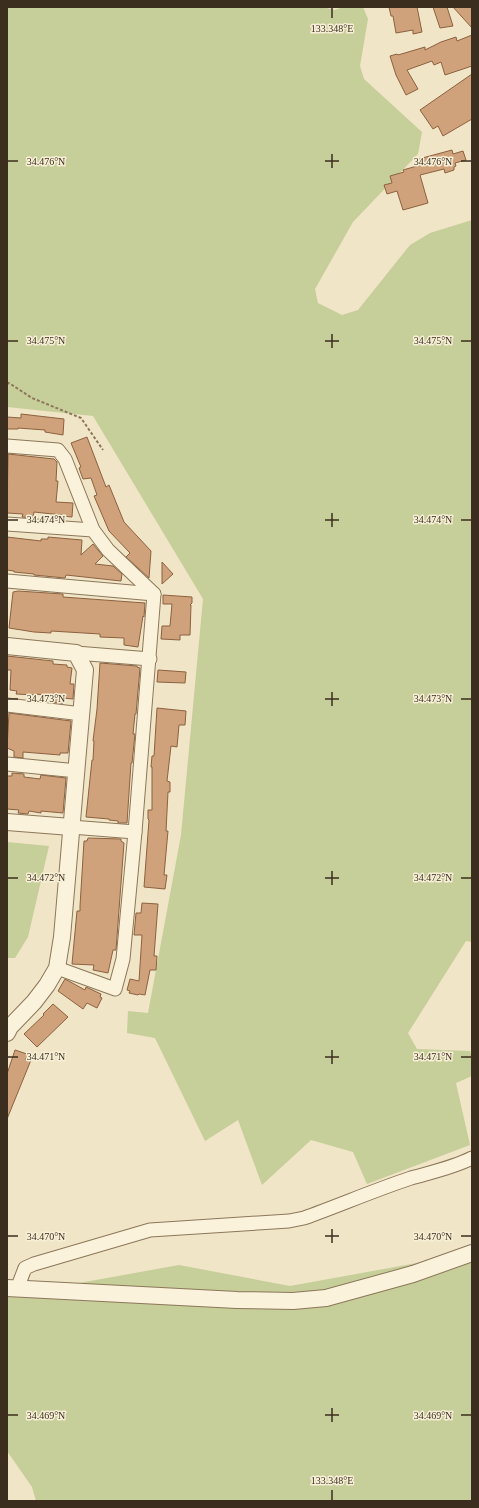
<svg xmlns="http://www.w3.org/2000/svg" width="479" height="1508" font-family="'Times New Roman',serif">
<rect width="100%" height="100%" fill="#f0e5c6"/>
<!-- green -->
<g fill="#c6ce99">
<path d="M 7,7 L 322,7 L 335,10 L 343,7 L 363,7 L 368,19 L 360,66 L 364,79 L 422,132 L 418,154 L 353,222 L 315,289 L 318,303 L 342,315 L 358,310 L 410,245 L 430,233 L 472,220 L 472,942 L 466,941 L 408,1033 L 417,1049 L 470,1051 L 472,1058 L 472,1076 L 456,1083 L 470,1145 L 367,1184 L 353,1152 L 311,1140 L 262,1185 L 238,1120 L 205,1141 L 155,1038 L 127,1033 L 128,1011 L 148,1013 L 181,835 L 203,599 L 93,416 L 7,407 Z"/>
<path d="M 7,842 L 49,846 L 28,937 L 15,958 L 7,958 Z"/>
<path d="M 472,1253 L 472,1501 L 36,1501 L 32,1487 L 7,1451 L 7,1296 L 179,1265 L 290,1286 Z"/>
</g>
<!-- building -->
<g fill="#cfa27b" stroke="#8c6140">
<path d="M 389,7 L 417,7 L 422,32 L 413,34 L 413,30 L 396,33 L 393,16 L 391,16 Z"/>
<path d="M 433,7 L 447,7 L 453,26 L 440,28 Z"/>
<path d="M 453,7 L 472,7 L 472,28 Z"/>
<path d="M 472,35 L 472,66 L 445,75 L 441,62 L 434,65 L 432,61 L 407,70 L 418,89 L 406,95 L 396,75 L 390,56 L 397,54 L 398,55 L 425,47 L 425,50 L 441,42 L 456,37 L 457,41 Z"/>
<path d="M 472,74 L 472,119 L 443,136 L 438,126 L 433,129 L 420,110 Z"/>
<path d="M 452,150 L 453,154 L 463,151 L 466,160 L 455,163 L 456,166 L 454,167 L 454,170 L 445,173 L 444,169 L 420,175 L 428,203 L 403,210 L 397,191 L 387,194 L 384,185 L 392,183 L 390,176 L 404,172 L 403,170 L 417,166 L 415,160 Z"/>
<path d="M 21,414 L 64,419 L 63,435 L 45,432 L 45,430 L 18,428 L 18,429 L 7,429 L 7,417 L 21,418 Z"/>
<path d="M 87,437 L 106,487 L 109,485 L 124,522 L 151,551 L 149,578 L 126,557 L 130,553 L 109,531 L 94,496 L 97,495 L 91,478 L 83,479 L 79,468 L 81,467 L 71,443 Z"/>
<path d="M 8,454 L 54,459 L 57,462 L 56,481 L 58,481 L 56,502 L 73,503 L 72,517 L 62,516 L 62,515 L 34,512 L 33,518 L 22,517 L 23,514 L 7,513 Z"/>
<path d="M 7,537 L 41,541 L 41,539 L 48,539 L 48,537 L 82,540 L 81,555 L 93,544 L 103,556 L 95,564 L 113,566 L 122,574 L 121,581 L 66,575 L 65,578 L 34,575 L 34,574 L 14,572 L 14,571 L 7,570 Z"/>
<path d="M 162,562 L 173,574 L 162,584 Z"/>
<path d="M 18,591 L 63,594 L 63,597 L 145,603 L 144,617 L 143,616 L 138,647 L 124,645 L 124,638 L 100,637 L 100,634 L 51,631 L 51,633 L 34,632 L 9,628 L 13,592 Z"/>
<path d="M 163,595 L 192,597 L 192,603 L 190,605 L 191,605 L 190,635 L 180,635 L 180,640 L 161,639 L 162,626 L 170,626 L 172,604 L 163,604 Z"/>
<path d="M 7,656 L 53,661 L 53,664 L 67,665 L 67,667 L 72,668 L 70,684 L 74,684 L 73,699 L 62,698 L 62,704 L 54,702 L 54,696 L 35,694 L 35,695 L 16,694 L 17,691 L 10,690 L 11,670 L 7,670 Z"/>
<path d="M 100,663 L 137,666 L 137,667 L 140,668 L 136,714 L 135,714 L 133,734 L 135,734 L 132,763 L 131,763 L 127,823 L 118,823 L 118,821 L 109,820 L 109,819 L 86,817 L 92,760 L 93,760 L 94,741 L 93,741 L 97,709 Z"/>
<path d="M 158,670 L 186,672 L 185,683 L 157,682 Z"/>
<path d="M 157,708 L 186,711 L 185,725 L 179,725 L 177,747 L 171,746 L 167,781 L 170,782 L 170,792 L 168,792 L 166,831 L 168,831 L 164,875 L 167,875 L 165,889 L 144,887 L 149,820 L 148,819 L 148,810 L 152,810 L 152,767 L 151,767 L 152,756 L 154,756 Z"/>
<path d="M 9,713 L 71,721 L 68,753 L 60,753 L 60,755 L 23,752 L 23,758 L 14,757 L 14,751 L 7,748 Z"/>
<path d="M 12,773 L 24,774 L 24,777 L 40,779 L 41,775 L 66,778 L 63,813 L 41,811 L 41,813 L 29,811 L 28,814 L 18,813 L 19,810 L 7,809 L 7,776 L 12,776 Z"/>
<path d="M 88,838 L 121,839 L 121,841 L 124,843 L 116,950 L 113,950 L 108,973 L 93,970 L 94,965 L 72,964 L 77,911 L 80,911 L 80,906 L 84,841 L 87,841 Z"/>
<path d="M 142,903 L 158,904 L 154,956 L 157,956 L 156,970 L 150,970 L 145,995 L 139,994 L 138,995 L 129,993 L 130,991 L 127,990 L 130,979 L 139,981 L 142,935 L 134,935 L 136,913 L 141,913 Z"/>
<path d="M 65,979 L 85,990 L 86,987 L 101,994 L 100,997 L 102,998 L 97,1008 L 87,1003 L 83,1009 L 58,991 Z"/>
<path d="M 53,1004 L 68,1017 L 37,1047 L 24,1034 L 44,1015 L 43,1014 Z"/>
<path d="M 15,1050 L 30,1055 L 25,1059 L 31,1060 L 7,1119 L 7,1074 Z"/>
</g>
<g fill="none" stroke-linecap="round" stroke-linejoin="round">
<defs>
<g id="minor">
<path d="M 7,446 L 58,450 L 65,459 L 93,530 L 108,550 L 154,594 L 135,832 L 123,959 L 115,989 L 57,968"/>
<path d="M 7,524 L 93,530"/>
<path d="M 7,581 L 154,594"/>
<path d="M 76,653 L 150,659"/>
<path d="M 7,705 L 82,714"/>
<path d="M 7,764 L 77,771"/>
<path d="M 71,827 L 135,832"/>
<path d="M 17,1289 L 25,1268 L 34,1264 L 150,1230 L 289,1221 L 304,1218 C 340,1205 375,1190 411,1178 C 432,1172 452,1168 472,1158"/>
</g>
<g id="tertiary">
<path d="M 7,646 L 76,653 L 85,670 L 62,937 L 57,968 L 47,985 L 34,1002 L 10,1027 L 7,1033"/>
<path d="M 7,822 L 71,827"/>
<path d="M 7,1288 L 237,1300 L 293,1301 L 326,1298 L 413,1274 L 472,1253"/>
</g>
</defs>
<!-- minor casing -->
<use href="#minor" stroke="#8c775b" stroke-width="15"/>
<!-- tertiary casing -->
<use href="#tertiary" stroke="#8c775b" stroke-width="18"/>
<!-- path -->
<path stroke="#8c775b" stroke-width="2" stroke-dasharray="3 2" stroke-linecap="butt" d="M 7,384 L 9,383 L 32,398 L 81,418 L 103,450"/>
<!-- minor -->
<use href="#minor" stroke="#faf2da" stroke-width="13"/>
<!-- tertiary -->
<use href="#tertiary" stroke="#faf2da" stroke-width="16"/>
</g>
<!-- ticks -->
<path fill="none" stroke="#3c2e1f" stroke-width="1.5" d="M 332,8 L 332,18M 332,154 L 332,168M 8,161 L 18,161M 325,161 L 339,161M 461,161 L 471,161M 332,334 L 332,348M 8,341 L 18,341M 325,341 L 339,341M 461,341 L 471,341M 332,513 L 332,527M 8,520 L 18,520M 325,520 L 339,520M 461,520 L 471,520M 332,692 L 332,706M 8,699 L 18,699M 325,699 L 339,699M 461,699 L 471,699M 332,871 L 332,885M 8,878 L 18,878M 325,878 L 339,878M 461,878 L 471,878M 332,1050 L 332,1064M 8,1057 L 18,1057M 325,1057 L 339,1057M 461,1057 L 471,1057M 332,1229 L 332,1243M 8,1236 L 18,1236M 325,1236 L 339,1236M 461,1236 L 471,1236M 332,1408 L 332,1422M 8,1415 L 18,1415M 325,1415 L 339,1415M 461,1415 L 471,1415M 332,1490 L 332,1500"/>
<g font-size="10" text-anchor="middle" fill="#3c2e1f" stroke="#f7efd6" stroke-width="3" stroke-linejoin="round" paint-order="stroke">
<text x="332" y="32">133.348°E</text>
<text x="46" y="165">34.476°N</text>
<text x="433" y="165">34.476°N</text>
<text x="46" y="344">34.475°N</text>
<text x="433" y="344">34.475°N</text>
<text x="46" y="523">34.474°N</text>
<text x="433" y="523">34.474°N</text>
<text x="46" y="702">34.473°N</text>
<text x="433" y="702">34.473°N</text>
<text x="46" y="881">34.472°N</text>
<text x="433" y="881">34.472°N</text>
<text x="46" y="1060">34.471°N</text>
<text x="433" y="1060">34.471°N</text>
<text x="46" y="1240">34.470°N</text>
<text x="433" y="1240">34.470°N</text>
<text x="46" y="1419">34.469°N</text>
<text x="433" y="1419">34.469°N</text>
<text x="332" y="1484">133.348°E</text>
</g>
<!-- border -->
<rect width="479" height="1508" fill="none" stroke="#3c2e1f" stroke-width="16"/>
</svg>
